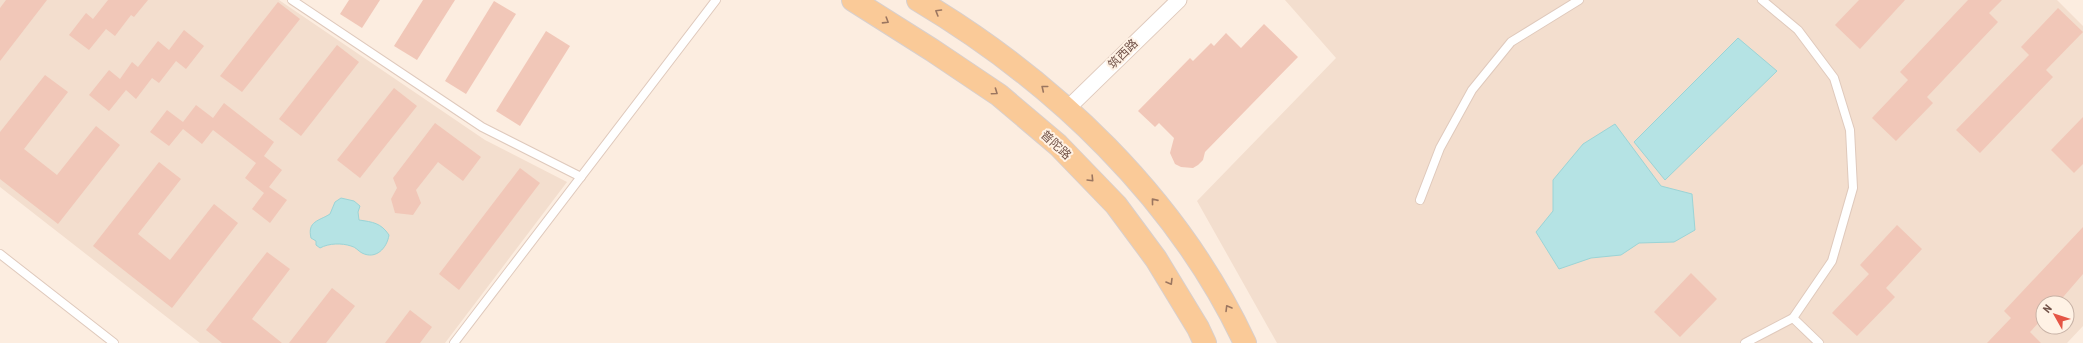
<svg xmlns="http://www.w3.org/2000/svg" width="2083" height="343" font-family="'Roboto Condensed','Noto Sans SC',sans-serif">
<rect width="100%" height="100%" fill="#fcede0"/>
<!-- residential -->
<g fill="#f3dece" fill-rule="evenodd">
<path d="M 0,0 L 279,0 L 485,140 L 567,182 L 445,343 L 200,343 L 0,187 Z"/>
<path d="M 1285,0 L 2057,0 L 2083,26 L 2083,326 L 2067,343 L 1277,343 L 1197,201 L 1336,58 ZM 2043,303 L 2067,303 L 2067,327 L 2043,327 Z"/>
</g>
<!-- water -->
<g fill="#b5e3e4" stroke="#9bd4d6">
<path d="M 1738,38 L 1777,71 L 1665,180 L 1634,142 Z"/>
<path d="M 1615,124 L 1661,186 L 1692,194 L 1695,230 L 1674,242 L 1639,243 L 1621,255 L 1591,258 L 1559,269 L 1536,232 L 1553,211 L 1553,180 L 1583,144 Z"/>
<path d="M 341,198 L 354,201 L 360,206 L 358,212 L 359,220 C 373,222 381,223 389,235 C 387,248 376,260 362,253 C 358,251 356,247 351,246 C 342,243 329,243 320,248 L 316,245 L 316,241 L 311,238 C 307,221 319,221 330,214 L 335,202 Z"/>
</g>
<!-- building -->
<g fill="#f1c7b8">
<path d="M 6,0 L 47,0 L 0,61 L 0,8 Z"/>
<path d="M 108,0 L 148,0 L 134,17 L 131,15 L 115,36 L 106,29 L 89,50 L 69,35 L 86,13 L 93,19 Z"/>
<path d="M 349,0 L 380,0 L 362,28 L 340,14 Z"/>
<path d="M 423,0 L 455,0 L 417,60 L 394,46 Z"/>
<path d="M 1859,0 L 1905,0 L 1860,49 L 1835,25 Z"/>
<path d="M 1968,0 L 2002,0 L 1989,13 L 1998,22 L 1927,97 L 1933,103 L 1896,141 L 1872,118 L 1908,80 L 1900,72 Z"/>
<path d="M 494,1 L 516,14 L 466,94 L 445,81 Z"/>
<path d="M 278,2 L 300,19 L 242,92 L 220,76 Z"/>
<path d="M 2058,8 L 2083,32 L 2046,70 L 2053,77 L 1980,153 L 1956,130 L 2029,55 L 2021,47 Z"/>
<path d="M 1264,24 L 1298,57 L 1205,152 L 1203,160 L 1198,165 L 1193,168 L 1181,167 L 1175,164 L 1170,153 L 1174,138 L 1159,123 L 1155,127 L 1138,111 L 1190,58 L 1193,61 L 1211,43 L 1214,46 L 1226,33 L 1241,48 Z"/>
<path d="M 184,30 L 204,46 L 186,69 L 176,61 L 159,83 L 152,78 L 136,99 L 126,90 L 109,111 L 89,95 L 109,70 L 120,79 L 132,62 L 138,67 L 158,41 L 169,50 Z"/>
<path d="M 546,31 L 570,46 L 520,126 L 496,111 Z"/>
<path d="M 337,45 L 359,62 L 301,136 L 279,119 Z"/>
<path d="M 45,75 L 68,92 L 24,149 L 57,175 L 96,126 L 120,145 L 58,224 L 0,179 L 0,132 Z"/>
<path d="M 394,88 L 417,106 L 360,178 L 337,160 Z"/>
<path d="M 224,103 L 274,142 L 264,156 L 282,170 L 269,187 L 287,200 L 270,223 L 252,209 L 264,193 L 245,178 L 256,163 L 213,130 L 202,144 L 183,129 L 169,146 L 150,132 L 167,110 L 183,122 L 196,105 L 213,118 Z"/>
<path d="M 2083,117 L 2083,164 L 2074,173 L 2051,150 Z"/>
<path d="M 435,123 L 481,157 L 463,181 L 438,162 L 416,190 L 421,203 L 413,215 L 395,213 L 391,199 L 397,188 L 393,178 Z"/>
<path d="M 159,162 L 181,179 L 138,234 L 170,260 L 214,204 L 238,223 L 172,308 L 93,246 Z"/>
<path d="M 520,168 L 540,183 L 459,290 L 439,274 Z"/>
<path d="M 1897,225 L 1922,249 L 1886,288 L 1895,297 L 1857,336 L 1832,313 L 1869,274 L 1860,265 Z"/>
<path d="M 2083,227 L 2083,274 L 2058,303 L 2043,303 L 2043,318 L 2030,332 L 2041,343 L 1987,343 L 2011,318 L 2004,311 Z"/>
<path d="M 267,252 L 290,269 L 252,319 L 282,343 L 222,343 L 206,330 Z"/>
<path d="M 1691,273 L 1717,299 L 1680,337 L 1654,312 Z"/>
<path d="M 332,288 L 355,306 L 326,343 L 289,343 Z"/>
<path d="M 410,310 L 432,327 L 420,343 L 385,343 Z"/>
</g>
<g fill="none" stroke-linecap="round" stroke-linejoin="round">
<defs>
<g id="lane">
<path d="M 292,0 L 482,127 L 581,177"/>
<path d="M 1420,200 L 1440,148 L 1472,90 L 1511,42 L 1579,0"/>
<path d="M 0,254 L 114,343"/>
<path d="M 1793,318 L 1819,343"/>
<path d="M 454,343 L 716,0"/>
<path d="M 1745,343 L 1793,318 L 1832,261 L 1853,188 L 1850,130 L 1834,78 L 1798,30 L 1762,0"/>
</g>
<path id="street" d="M 1068,108 L 1179,0"/>
<g id="primary">
<path d="M 853,0 L 932,50 L 999,95 L 1058,145 L 1116,205 L 1156,259 L 1198,328 L 1205,343"/>
<path d="M 918,0 C 1054,81 1177,198 1245,343"/>
</g>
</defs>
<!-- lane casing -->
<use href="#lane" stroke="#dfc9bc" stroke-width="10"/>
<!-- street casing -->
<use href="#street" stroke="#dfc9bc" stroke-width="17"/>
<!-- primary casing -->
<use href="#primary" stroke="#d8cfcc" stroke-width="24"/>
<!-- lane -->
<use href="#lane" stroke="#fff" stroke-width="8"/>
<!-- street -->
<use href="#street" stroke="#fff" stroke-width="15"/>
<!-- primary -->
<use href="#primary" stroke="#faca98" stroke-width="22"/>
</g>
<!-- one-way arrows -->
<defs><path id="oneway-chevron" d="M-2-3.5L2.5 0L-2 3.5" fill="none" stroke-width="1.6" stroke-linecap="round" stroke-linejoin="round"/></defs>
<g stroke="#9b7660">
<use href="#oneway-chevron" transform="translate(938 12) rotate(-149)"/>
<use href="#oneway-chevron" transform="translate(886 21) rotate(32)"/>
<use href="#oneway-chevron" transform="translate(1044 88) rotate(-141)"/>
<use href="#oneway-chevron" transform="translate(995 92) rotate(35)"/>
<use href="#oneway-chevron" transform="translate(1091 179) rotate(46)"/>
<use href="#oneway-chevron" transform="translate(1154 201) rotate(-129)"/>
<use href="#oneway-chevron" transform="translate(1170 282) rotate(59)"/>
<use href="#oneway-chevron" transform="translate(1228 308) rotate(-121)"/>
</g>
<g text-anchor="middle" dominant-baseline="central" stroke-width="4" stroke-linejoin="round" paint-order="stroke">
<!-- street labels -->
<g font-size="12" fill="#725248" stroke="#fff2e5">
<text transform="translate(1123 54) rotate(-45)">筑西路</text>
<text transform="translate(1056 145) rotate(43)">普陀路</text>
</g>
</g>
<!-- north arrow -->
<g transform="translate(2055 315) rotate(309)"><circle r="19" fill="#fff2e5" stroke="#c7b2a6"/>
<path d="M0-3L7 15L0 10L-7 15Z" fill="#e55545"/>
<text y="-6" font-size="11" font-weight="bold" text-anchor="middle" fill="#725248">N</text>
</g>
</svg>
